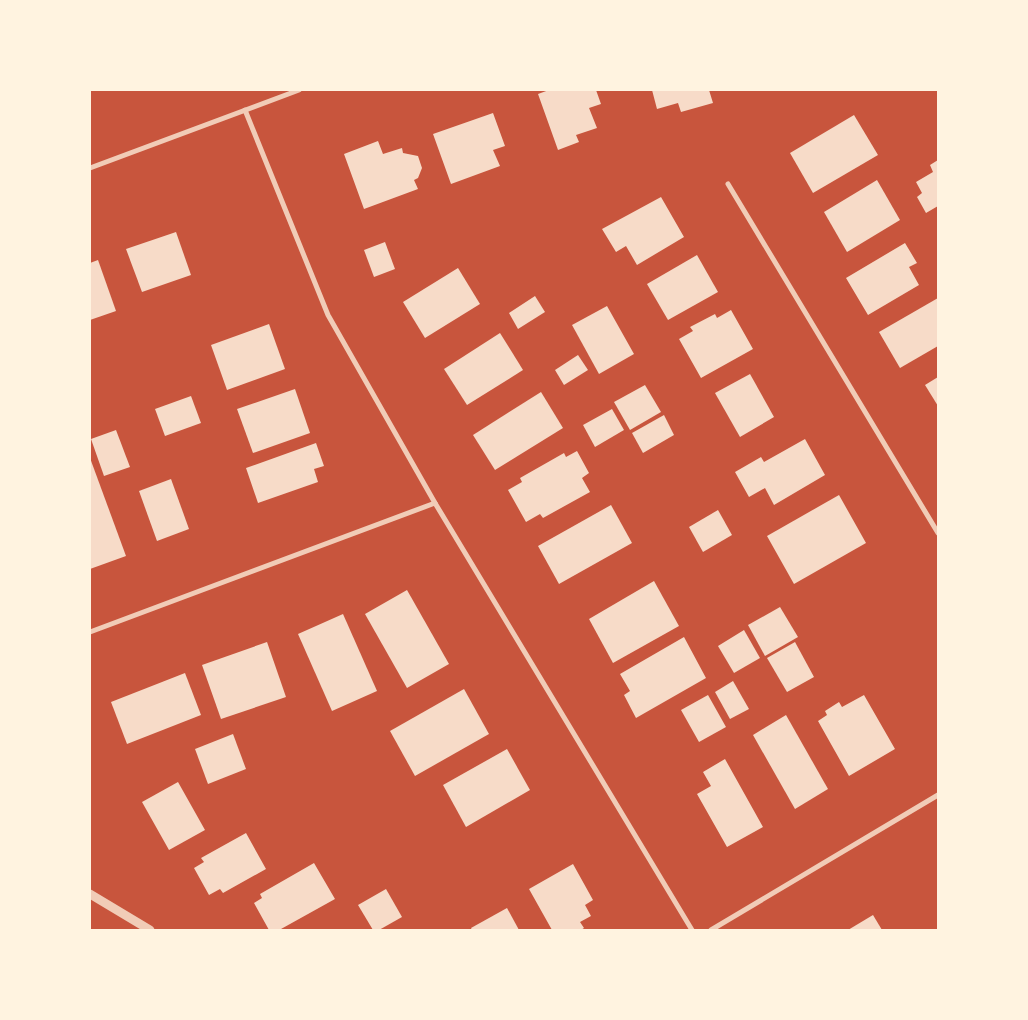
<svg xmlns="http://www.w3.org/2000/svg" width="1028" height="1020" font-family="Figtree,sans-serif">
<rect width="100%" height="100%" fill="#c8553d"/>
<!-- building -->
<g fill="#f7dbc8">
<path d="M 549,90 L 596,90 L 601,104 L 589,108 L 597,128 L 576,135 L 579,142 L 558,150 L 538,94 Z"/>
<path d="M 652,90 L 709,90 L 713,103 L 681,112 L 678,103 L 657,109 Z"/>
<path d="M 493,113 L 505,146 L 493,150 L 500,166 L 451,184 L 433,134 Z"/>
<path d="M 854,115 L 878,155 L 813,193 L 790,153 Z"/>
<path d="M 378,141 L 383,154 L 402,148 L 403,153 L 418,156 L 422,168 L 418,178 L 414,180 L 418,189 L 364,209 L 344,154 Z"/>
<path d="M 938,160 L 938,206 L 926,213 L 917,197 L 922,193 L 916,182 L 933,172 L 930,165 Z"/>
<path d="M 877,180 L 900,220 L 847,252 L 824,212 Z"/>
<path d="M 661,197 L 684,237 L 637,265 L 626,246 L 616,252 L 602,229 Z"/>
<path d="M 176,232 L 191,275 L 142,292 L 126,249 Z"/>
<path d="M 385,242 L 395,269 L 374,277 L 364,250 Z"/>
<path d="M 905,243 L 917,263 L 909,267 L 919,285 L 868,315 L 846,278 Z"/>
<path d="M 697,255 L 718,292 L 668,320 L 647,284 Z"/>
<path d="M 98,260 L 116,311 L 90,320 L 90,263 Z"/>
<path d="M 458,268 L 480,304 L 425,338 L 403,302 Z"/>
<path d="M 535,296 L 545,312 L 518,329 L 509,313 Z"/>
<path d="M 938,298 L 938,346 L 900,368 L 879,332 Z"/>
<path d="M 607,306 L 634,354 L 599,374 L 572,325 Z"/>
<path d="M 731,310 L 753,349 L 701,378 L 679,339 L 693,331 L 690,327 L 715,314 L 717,318 Z"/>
<path d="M 269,324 L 285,369 L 227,390 L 211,345 Z"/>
<path d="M 500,333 L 523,370 L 467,405 L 444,369 Z"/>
<path d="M 578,355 L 588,370 L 564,385 L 555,370 Z"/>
<path d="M 750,374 L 774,417 L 740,437 L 715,393 Z"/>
<path d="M 938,377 L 938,406 L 925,385 Z"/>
<path d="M 645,385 L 661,412 L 630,430 L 614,402 Z"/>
<path d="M 295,389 L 310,433 L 253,453 L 237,409 Z"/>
<path d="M 541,392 L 563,428 L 495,470 L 473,435 Z"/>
<path d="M 191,396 L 201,423 L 165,436 L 155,409 Z"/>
<path d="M 612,409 L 624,430 L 595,447 L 583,425 Z"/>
<path d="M 664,415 L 674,435 L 643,453 L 632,433 Z"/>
<path d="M 116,430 L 130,467 L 104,476 L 91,439 Z"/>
<path d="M 805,439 L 825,475 L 774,505 L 765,488 L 749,497 L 735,472 L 761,457 L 764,462 Z"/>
<path d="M 316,443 L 324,466 L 314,469 L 318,482 L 258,503 L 246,468 Z"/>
<path d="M 577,451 L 589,473 L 582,478 L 590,492 L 543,518 L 540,514 L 526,522 L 508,490 L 522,482 L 520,478 L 564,453 L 566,457 Z"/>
<path d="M 90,458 L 126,556 L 90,569 Z"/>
<path d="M 171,479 L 189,529 L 157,541 L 139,491 Z"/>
<path d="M 839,495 L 866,543 L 794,584 L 767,536 Z"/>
<path d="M 611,505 L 632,543 L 559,584 L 538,546 Z"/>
<path d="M 718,510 L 732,535 L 703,552 L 689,527 Z"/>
<path d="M 654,581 L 679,626 L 613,663 L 589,619 Z"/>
<path d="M 407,590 L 449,664 L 407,688 L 365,614 Z"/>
<path d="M 780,607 L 798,637 L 765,656 L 748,625 Z"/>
<path d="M 343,614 L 377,691 L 332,711 L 298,634 Z"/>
<path d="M 744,630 L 760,658 L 734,673 L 718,646 Z"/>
<path d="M 684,637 L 706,678 L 636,718 L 624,695 L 630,691 L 620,674 Z"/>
<path d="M 267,642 L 286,697 L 221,719 L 202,665 Z"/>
<path d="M 795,642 L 814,677 L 787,692 L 767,658 Z"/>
<path d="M 185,673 L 201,715 L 127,744 L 111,702 Z"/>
<path d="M 733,681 L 749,709 L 730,719 L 715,692 Z"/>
<path d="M 464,689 L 489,734 L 415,776 L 390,731 Z"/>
<path d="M 708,695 L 726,727 L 699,742 L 681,710 Z"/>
<path d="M 864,695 L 895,749 L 849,776 L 818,721 L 827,715 L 825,711 L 839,702 L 842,707 Z"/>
<path d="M 786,715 L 828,789 L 795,809 L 753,735 Z"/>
<path d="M 233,734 L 246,769 L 208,784 L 195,749 Z"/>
<path d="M 507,749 L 530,790 L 466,827 L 443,785 Z"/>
<path d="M 725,759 L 763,827 L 727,847 L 697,794 L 711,786 L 703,772 Z"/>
<path d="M 178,782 L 205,830 L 169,850 L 142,802 Z"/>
<path d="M 246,833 L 266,869 L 223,893 L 220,889 L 209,895 L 194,868 L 204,862 L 201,858 Z"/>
<path d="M 314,863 L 335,899 L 281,929 L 269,930 L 254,903 L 262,898 L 260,894 Z"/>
<path d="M 573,864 L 593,900 L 585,905 L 591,916 L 580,922 L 584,928 L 581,930 L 552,930 L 529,889 Z"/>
<path d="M 386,889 L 402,917 L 379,930 L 373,930 L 358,905 Z"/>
<path d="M 507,908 L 519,930 L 472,930 L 471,928 Z"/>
<path d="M 873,915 L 882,930 L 848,930 Z"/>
</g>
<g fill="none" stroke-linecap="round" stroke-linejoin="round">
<!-- minor -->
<g stroke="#f1ccb7" stroke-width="5">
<path d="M 245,110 L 328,315 L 435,503 L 692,930"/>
<path d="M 90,168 L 299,90"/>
<path d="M 728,184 L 938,533"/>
<path d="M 90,632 L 435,503"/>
<path d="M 711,930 L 938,795"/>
</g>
<!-- tertiary -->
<path stroke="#f1ccb7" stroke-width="9" d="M 90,894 L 150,930"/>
</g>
<!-- border -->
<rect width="1028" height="1020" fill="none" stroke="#fff3e0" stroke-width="182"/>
</svg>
